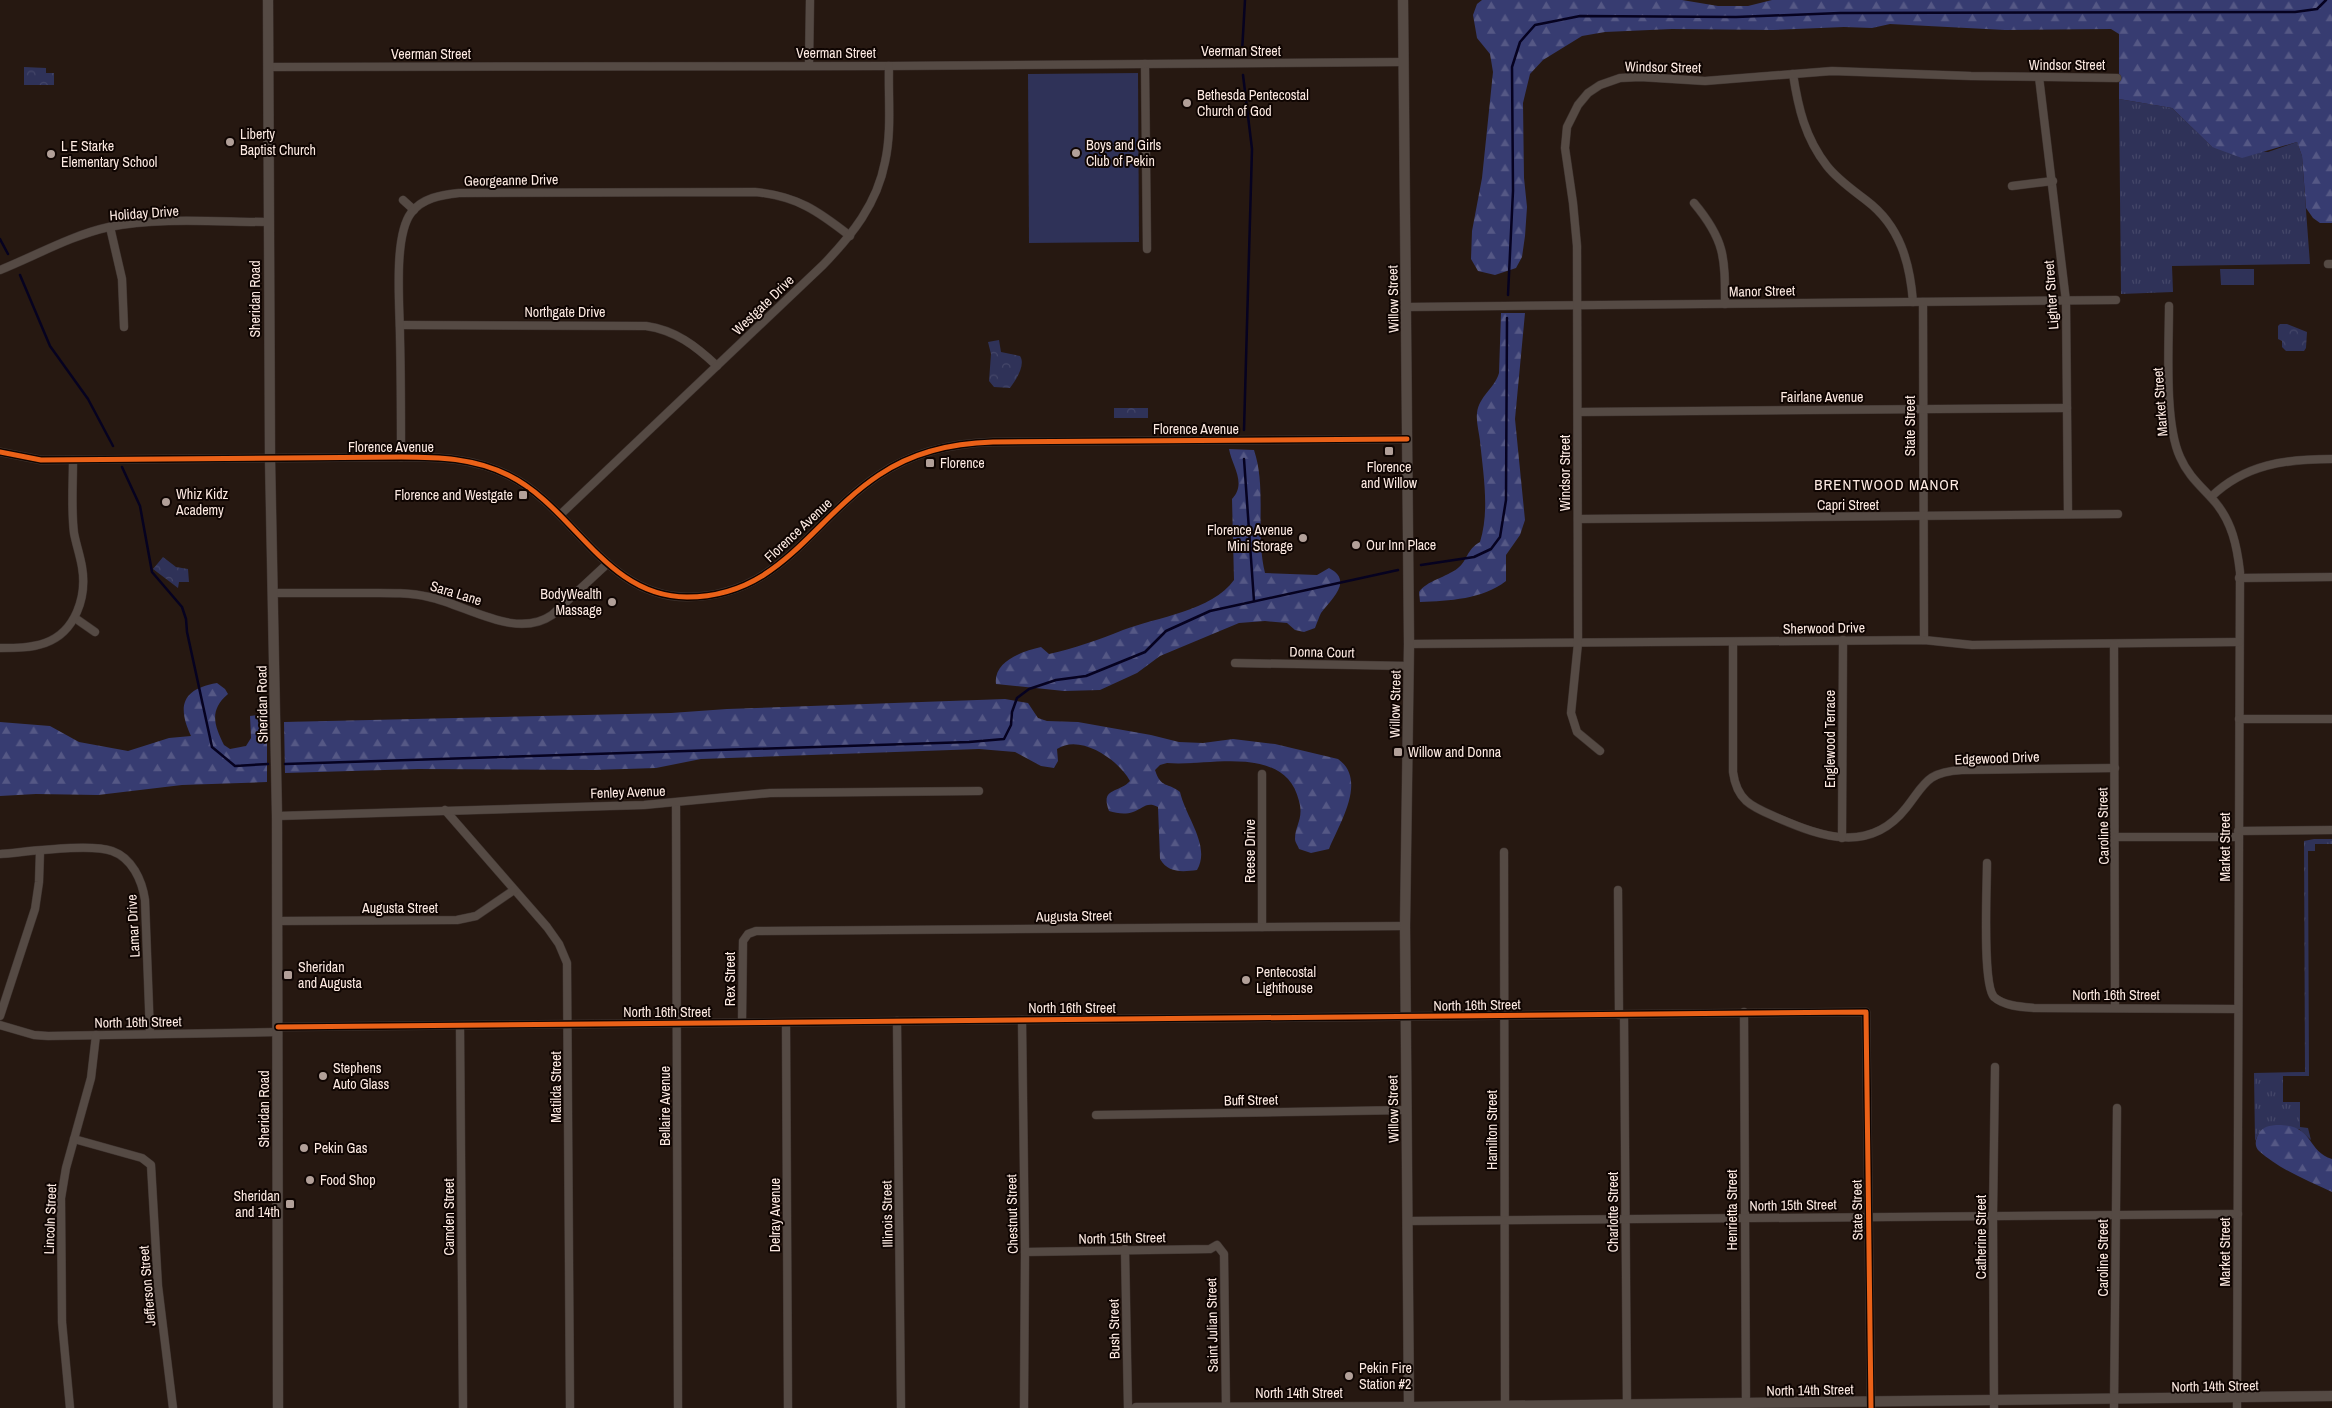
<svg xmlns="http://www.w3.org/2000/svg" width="2332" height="1408" font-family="'Archivo Narrow',sans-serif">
<defs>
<pattern id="grass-tufts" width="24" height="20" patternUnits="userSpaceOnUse" patternTransform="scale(1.25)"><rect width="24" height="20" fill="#2f3258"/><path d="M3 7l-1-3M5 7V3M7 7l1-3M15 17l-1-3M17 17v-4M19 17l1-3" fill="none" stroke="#444668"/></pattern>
<pattern id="forest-firs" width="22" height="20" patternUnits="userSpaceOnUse" patternTransform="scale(1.25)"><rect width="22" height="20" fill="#373c71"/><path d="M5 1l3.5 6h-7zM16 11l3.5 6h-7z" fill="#555885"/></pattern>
<pattern id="park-crowns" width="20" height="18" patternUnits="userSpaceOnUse" patternTransform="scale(1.25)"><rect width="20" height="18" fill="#2f3258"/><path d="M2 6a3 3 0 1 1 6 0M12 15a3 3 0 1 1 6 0" fill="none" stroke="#444668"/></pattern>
</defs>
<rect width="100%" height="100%" fill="#261811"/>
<!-- grass -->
<g fill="url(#grass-tufts)">
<path d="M 2119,99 L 2172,108 L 2212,147 L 2268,152 L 2297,142 L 2302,156 L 2310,264 L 2172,266 L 2173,292 L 2121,294 Z"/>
<path d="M 2314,839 L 2332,839 L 2332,844 L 2315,844 L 2315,851 L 2308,851 L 2309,1076 L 2283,1076 L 2283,1102 L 2300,1102 L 2300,1127 L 2308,1128 L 2311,1140 L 2299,1129 L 2259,1133 L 2255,1141 L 2254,1073 L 2305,1072 L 2304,841 Z"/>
</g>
<!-- forest -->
<g fill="url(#forest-firs)">
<path d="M 1482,0 L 1682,0 L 1718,6 L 1748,6 L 1772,0 L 2332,0 L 2332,223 L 2320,223 L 2313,218 L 2306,208 L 2302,156 L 2297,142 L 2242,158 L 2212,147 L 2172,108 L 2119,99 L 2119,34 L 2111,29 L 2005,30 L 1890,24 L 1872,28 L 1844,27 L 1773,30 L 1672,29 L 1605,32 L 1582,36 L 1543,60 L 1530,74 L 1523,103 L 1524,178 L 1527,207 L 1525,236 L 1522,257 L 1516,268 L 1495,275 L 1478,271 L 1471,259 L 1472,231 L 1482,178 L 1493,72 L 1490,54 L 1477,38 L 1473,15 L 1477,4 Z"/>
<path d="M 1501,313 L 1525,313 L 1515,419 L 1525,520 L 1520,535 L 1506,555 L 1506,581 C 1483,599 1449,601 1420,602 L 1419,592 C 1426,581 1447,577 1458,568 C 1468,560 1466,550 1480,542 C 1490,510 1483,473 1480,441 C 1479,432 1476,422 1477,413 C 1479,396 1495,388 1499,373 Z"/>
<path d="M 1229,449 L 1254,450 C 1267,489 1255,532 1265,573 L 1317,575 L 1329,568 C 1354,581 1331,599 1321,613 C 1319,617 1317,623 1315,628 L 1304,632 L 1295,630 L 1287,623 L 1265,621 L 1239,623 L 1160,656 L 1137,673 L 1100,690 L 1064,691 L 996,684 C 993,661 1023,651 1041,647 L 1049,654 C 1075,648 1098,640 1123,630 C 1157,617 1212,611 1234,580 L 1232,499 C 1247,483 1232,466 1229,449 Z"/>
<path d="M 217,683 L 225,689 L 228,694 C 209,710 214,725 224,745 L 230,749 L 246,746 L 251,738 L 250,716 L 258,715 L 267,722 L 267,782 L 182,785 L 98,795 L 36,794 L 0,796 L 0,722 L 50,726 L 79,742 L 128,751 L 169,738 L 191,736 C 177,706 182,689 217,683 Z"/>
<path d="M 1005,699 L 1028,703 L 1038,718 L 1047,721 L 1078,722 L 1151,735 L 1179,742 L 1203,743 L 1233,739 L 1275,744 L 1338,759 C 1368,780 1339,824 1329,849 L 1311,853 L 1299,849 C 1298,846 1295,842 1295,839 C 1295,825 1304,819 1299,801 C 1285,743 1208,767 1167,763 L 1160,765 L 1155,770 C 1161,789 1168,782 1180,792 C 1186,818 1211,846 1197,870 C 1182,872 1168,873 1160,859 L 1158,807 C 1146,801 1143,809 1133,812 C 1124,815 1117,813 1109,811 C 1100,787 1118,794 1130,781 C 1119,760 1080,733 1057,749 L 1058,761 L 1054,768 L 1041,766 L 1015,752 L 979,749 L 701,759 L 656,768 L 594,770 L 418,769 L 285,773 L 284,722 L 671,713 L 727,709 Z"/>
<path d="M 2276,1125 C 2315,1124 2305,1150 2332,1159 L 2332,1192 C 2308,1181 2279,1169 2259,1151 C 2255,1147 2255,1142 2257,1137 C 2261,1128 2266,1126 2276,1125 Z"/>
</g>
<!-- park -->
<g fill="url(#park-crowns)">
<path d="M 24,67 L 46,68 L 46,73 L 54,73 L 54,85 L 24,85 Z"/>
<path d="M 2280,324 L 2287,324 L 2307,332 L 2306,348 L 2304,351 L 2286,351 L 2282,347 L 2282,341 L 2278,339 L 2278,326 Z"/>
<path d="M 999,340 L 1001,352 L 1020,356 C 1026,365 1016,380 1010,388 L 994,387 L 989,381 L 991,354 L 988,342 Z"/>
<rect x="1114" y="408" width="34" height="10"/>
<path d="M 163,557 L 176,567 L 188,569 L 189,582 L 179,582 L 178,588 L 153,569 Z"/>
</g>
<!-- pitch -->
<g fill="#2f3258">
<path d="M 1138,73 L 1139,242 L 1029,243 L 1028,74 Z"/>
<path d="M 2220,269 L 2254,269 L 2254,285 L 2221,285 Z"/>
</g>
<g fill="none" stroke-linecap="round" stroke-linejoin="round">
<!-- stream -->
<g stroke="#060220" stroke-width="2.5">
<path d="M 1242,52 L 1245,0"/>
<path d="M 1243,75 L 1252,149 L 1244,430"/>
<path d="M 0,239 L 8,254"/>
<path d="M 20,275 L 50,346 L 88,399 L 113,446"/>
<path d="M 1508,295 L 1513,191 L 1512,67 L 1520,42 L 1535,25 L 1580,16 L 1736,17 L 1840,13 L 2295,12 L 2317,9 L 2326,0"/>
<path d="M 1244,459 L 1254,601"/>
<path d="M 122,467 L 140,506 L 152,572 L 182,607 L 186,619 L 187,632 L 212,747 L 235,766 L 268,764"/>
<path d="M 1421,565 L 1474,557 L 1491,549 L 1500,537 L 1506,500 L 1507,318"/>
<path d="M 285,764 L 969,742 L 1004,739 L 1011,725 L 1012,712 L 1017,698 L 1029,689 L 1056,680 L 1086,676 L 1145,652 L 1166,631 L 1210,611 L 1398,570"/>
</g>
<defs>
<g id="street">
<path d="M 1145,64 L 1147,249"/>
<path d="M 809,65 L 810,0"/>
<path d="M 269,67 L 889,66 L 1403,62"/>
<path d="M 1793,74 C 1798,107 1805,138 1827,166 C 1838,180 1853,190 1867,201 C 1900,226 1910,263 1913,302"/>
<path d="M 2039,77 L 2066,301 L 2068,514"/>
<path d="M 2012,186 L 2053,181"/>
<path d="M 403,200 L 414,210"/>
<path d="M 1694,203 C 1725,240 1725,257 1725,304"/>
<path d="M 110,227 L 122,279 L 124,327"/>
<path d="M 2328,264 L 2332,264"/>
<path d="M 0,270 C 35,256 72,235 109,227 C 157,217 220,222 269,222"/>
<path d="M 1923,302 L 1924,640"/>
<path d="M 2169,306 C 2169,346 2164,422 2180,457 C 2188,476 2202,487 2215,502 C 2232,522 2237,546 2240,572 L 2237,1408"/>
<path d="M 1407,307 L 2116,300"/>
<path d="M 400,325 L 646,326 C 675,330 696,346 717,366"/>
<path d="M 1578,412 L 2067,408"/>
<path d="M 0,452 L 41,460 L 401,457 C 438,457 474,458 508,475 C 574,507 605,597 687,597 C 780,597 811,520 879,475 C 913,452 953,443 993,442 L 1407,439"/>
<path d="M 401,457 C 401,417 401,378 400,338 C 400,308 393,237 411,213 C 422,198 441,195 459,193 L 755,192 C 797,196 818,211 850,236"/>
<path d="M 2211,497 C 2245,464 2286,459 2332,459"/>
<path d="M 561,514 L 823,265 C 852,235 877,204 885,162 C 892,131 888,97 889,66"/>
<path d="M 1578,519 L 2118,514"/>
<path d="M 2239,578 L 2332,577"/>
<path d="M 273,593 C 302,593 332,593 361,593 C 384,593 407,592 429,597 C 467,605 516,640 552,615 L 607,564"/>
<path d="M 75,618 L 95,632"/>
<path d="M 1733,642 L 1733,772 C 1737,802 1753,807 1778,818 C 1822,837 1870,854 1906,808 C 1925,784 1926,772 1962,770 L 2115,768"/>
<path d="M 1409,644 L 1924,640 L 1972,645 L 2239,642"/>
<path d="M 2114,644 L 2115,1007"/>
<path d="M 0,648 C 15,648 31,648 45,643 C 76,632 87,596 82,567 C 80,555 76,544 74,533 C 71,509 73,484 73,460"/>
<path d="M 1235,663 L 1409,666"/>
<path d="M 2239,719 L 2332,719"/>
<path d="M 1600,751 L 1577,732 L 1571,713 L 1578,643 L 1577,246 L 1573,203 L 1565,148 L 1567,127 L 1578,105 L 1588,93 L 1600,85 L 1620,78 L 1640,77 L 1705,81 L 1832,71 L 1971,76 L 2117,78"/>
<path d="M 1262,774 L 1262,927"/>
<path d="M 676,803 L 678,1408"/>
<path d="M 445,810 L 547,927 L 559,944 L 567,963 L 570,1408"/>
<path d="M 277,816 L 644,805 L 770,793 L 979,791"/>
<path d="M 2238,831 L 2332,830"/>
<path d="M 2116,837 L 2238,837"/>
<path d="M 1842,838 L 1843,640"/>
<path d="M 1504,852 L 1505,1408"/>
<path d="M 0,854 C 26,852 90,843 112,851 C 132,858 142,880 145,900 L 150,1034"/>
<path d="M 1987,863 C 1987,886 1982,984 1994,997 C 2004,1006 2022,1007 2034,1008 L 2237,1009"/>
<path d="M 1618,890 L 1619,1015"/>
<path d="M 278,921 L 457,920 L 476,916 L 514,890"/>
<path d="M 1744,1012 L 1746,1408"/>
<path d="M 1624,1015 L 1627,1408"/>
<path d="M 0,1016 L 35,909 L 39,882 L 40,851"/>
<path d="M 1022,1020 L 1025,1252 L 1024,1408"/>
<path d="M 897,1021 L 901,1408"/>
<path d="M 742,1022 L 743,941 L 748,934 L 756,931 L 1405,926"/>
<path d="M 786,1023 L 788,1408"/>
<path d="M 0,1025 L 34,1035 L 48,1036 L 278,1032"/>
<path d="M 460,1026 L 463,1408"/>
<path d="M 278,1027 L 1866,1012 L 1871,1408"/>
<path d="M 1096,1115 L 1407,1110"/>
<path d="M 74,1139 L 142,1158 L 151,1165 L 158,1286 L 173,1408"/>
<path d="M 1408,1221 L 2238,1214"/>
<path d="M 1125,1249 L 1128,1408"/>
<path d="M 1025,1252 L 1210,1249 L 1217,1245 L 1224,1254 L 1226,1407"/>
<path d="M 70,1408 L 62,1322 L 61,1198 L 66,1168 L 91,1078 L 96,1035"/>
<path d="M 1994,1408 L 1993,1216 L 1995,1067"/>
<path d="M 2114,1408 L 2117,1108"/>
</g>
<g id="secondary">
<path d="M 268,0 L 270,458 L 277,816 L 278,1408"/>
<path d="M 1403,0 L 1409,644 L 1405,926 L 1409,1408"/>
<path d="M 1136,1408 L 1409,1407 L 2332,1396"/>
</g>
</defs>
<!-- street casing -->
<use href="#street" stroke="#3d322e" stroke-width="9"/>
<!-- secondary casing -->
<use href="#secondary" stroke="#3d322e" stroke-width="11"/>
<!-- street -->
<use href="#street" stroke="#554a44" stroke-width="8"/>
<!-- secondary -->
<use href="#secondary" stroke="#554a44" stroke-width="10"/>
<defs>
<g id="cycleway">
<path d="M 0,452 L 41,460 L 401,457 C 438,457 474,458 508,475 C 574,507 605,597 687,597 C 780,597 811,520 879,475 C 913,452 953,443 993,442 L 1407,439"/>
<path d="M 278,1027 L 1866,1012 L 1871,1408"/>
</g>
</defs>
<!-- cycleway casing -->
<use href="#cycleway" stroke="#0f0502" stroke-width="8"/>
<!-- cycleway -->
<use href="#cycleway" stroke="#ea6118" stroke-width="5"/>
</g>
<!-- markers -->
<g fill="#b2a099" stroke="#0f0502" stroke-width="2">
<circle cx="1187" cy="103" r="5"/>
<circle cx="230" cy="142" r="5"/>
<circle cx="1076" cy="153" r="5"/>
<circle cx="51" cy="154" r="5"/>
<rect x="1384" y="446" width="10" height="10" rx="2.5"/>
<rect x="925" y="458" width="10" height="10" rx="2.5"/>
<rect x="518" y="490" width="10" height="10" rx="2.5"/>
<circle cx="166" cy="502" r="5"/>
<circle cx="1303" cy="538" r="5"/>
<circle cx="1356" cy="545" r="5"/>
<circle cx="612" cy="602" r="5"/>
<rect x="1393" y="747" width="10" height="10" rx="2.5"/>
<rect x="283" y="970" width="10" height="10" rx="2.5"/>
<circle cx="1246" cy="980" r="5"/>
<circle cx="323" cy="1076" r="5"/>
<circle cx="304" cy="1148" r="5"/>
<circle cx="310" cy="1180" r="5"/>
<rect x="285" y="1199" width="10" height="10" rx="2.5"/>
<circle cx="1349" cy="1376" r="5"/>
</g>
<g text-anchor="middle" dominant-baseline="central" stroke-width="4" stroke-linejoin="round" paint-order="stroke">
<!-- street labels -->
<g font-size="14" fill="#fdeae2" stroke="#0f0502">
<text x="1241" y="51">Veerman Street</text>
<text x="836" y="53">Veerman Street</text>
<text x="431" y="54">Veerman Street</text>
<text x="2067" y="65">Windsor Street</text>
<text transform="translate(1663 67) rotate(1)">Windsor Street</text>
<text transform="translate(511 180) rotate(-1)">Georgeanne Drive</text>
<text transform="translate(144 213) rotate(-4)">Holiday Drive</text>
<text transform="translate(1762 291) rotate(-1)">Manor Street</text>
<text transform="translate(2051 295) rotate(-94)">Lighter Street</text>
<text transform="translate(255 299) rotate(-90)">Sheridan Road</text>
<text transform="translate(1393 299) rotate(-91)">Willow Street</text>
<text transform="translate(763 305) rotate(-44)">Westgate Drive</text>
<text x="565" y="312">Northgate Drive</text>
<text x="1822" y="397">Fairlane Avenue</text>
<text transform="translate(2160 402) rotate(-94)">Market Street</text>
<text transform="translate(1910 426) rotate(-90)">State Street</text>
<text x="1196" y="429">Florence Avenue</text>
<text x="391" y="447">Florence Avenue</text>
<text transform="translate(1565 473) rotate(-90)">Windsor Street</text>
<text x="1848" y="505">Capri Street</text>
<text transform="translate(798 530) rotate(-43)">Florence Avenue</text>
<text transform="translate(456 593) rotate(17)">Sara Lane</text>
<text transform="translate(1824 628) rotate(-1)">Sherwood Drive</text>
<text transform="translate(1322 652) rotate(1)">Donna Court</text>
<text transform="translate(262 704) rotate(-91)">Sheridan Road</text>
<text transform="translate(1395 704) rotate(-89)">Willow Street</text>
<text transform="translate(1830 739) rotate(-90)">Englewood Terrace</text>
<text transform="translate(1997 758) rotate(-2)">Edgewood Drive</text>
<text transform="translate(628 792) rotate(-2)">Fenley Avenue</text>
<text transform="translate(2103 826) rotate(-91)">Caroline Street</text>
<text transform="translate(2225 847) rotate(-90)">Market Street</text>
<text transform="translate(1250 851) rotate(-90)">Reese Drive</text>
<text x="400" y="908">Augusta Street</text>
<text transform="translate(1074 916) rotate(-1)">Augusta Street</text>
<text transform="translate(133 926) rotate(-93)">Lamar Drive</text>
<text transform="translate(730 979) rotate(-90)">Rex Street</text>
<text x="2116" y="995">North 16th Street</text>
<text transform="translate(1477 1005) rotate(-1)">North 16th Street</text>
<text x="1072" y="1008">North 16th Street</text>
<text x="667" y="1012">North 16th Street</text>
<text transform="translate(138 1022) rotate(-1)">North 16th Street</text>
<text transform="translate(556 1087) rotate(-90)">Matilda Street</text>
<text transform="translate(1251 1100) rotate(-1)">Buff Street</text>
<text transform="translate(665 1106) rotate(-90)">Bellaire Avenue</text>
<text transform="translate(264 1109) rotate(-90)">Sheridan Road</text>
<text transform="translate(1393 1109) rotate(-91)">Willow Street</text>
<text transform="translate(1492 1130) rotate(-90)">Hamilton Street</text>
<text transform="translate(1793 1205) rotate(-1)">North 15th Street</text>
<text transform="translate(1732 1210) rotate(-90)">Henrietta Street</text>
<text transform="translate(1857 1210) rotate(-91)">State Street</text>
<text transform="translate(1613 1212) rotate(-90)">Charlotte Street</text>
<text transform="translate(887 1214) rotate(-91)">Illinois Street</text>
<text transform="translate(1012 1214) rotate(-91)">Chestnut Street</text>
<text transform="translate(775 1215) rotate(-90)">Delray Avenue</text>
<text transform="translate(449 1217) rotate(-90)">Camden Street</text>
<text transform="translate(50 1219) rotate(-88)">Lincoln Street</text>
<text transform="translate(1981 1237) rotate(-90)">Catherine Street</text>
<text transform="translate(1122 1238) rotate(-1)">North 15th Street</text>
<text transform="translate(2225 1252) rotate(-90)">Market Street</text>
<text transform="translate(2103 1258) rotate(-90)">Caroline Street</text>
<text transform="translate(147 1286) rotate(-95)">Jefferson Street</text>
<text transform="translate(1212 1325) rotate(-91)">Saint Julian Street</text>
<text transform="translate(1114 1329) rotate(-91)">Bush Street</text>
<text transform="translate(2215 1386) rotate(-1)">North 14th Street</text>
<text transform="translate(1810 1390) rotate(-1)">North 14th Street</text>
<text x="1299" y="1393">North 14th Street</text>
</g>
<!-- poi labels -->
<g font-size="14" fill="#fdeae2" stroke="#0f0502" text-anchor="start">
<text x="1197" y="95">Bethesda Pentecostal<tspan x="1197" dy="16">Church of God</tspan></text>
<text x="240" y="134">Liberty<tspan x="240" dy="16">Baptist Church</tspan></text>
<text x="1086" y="145">Boys and Girls<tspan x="1086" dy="16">Club of Pekin</tspan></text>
<text x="61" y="146">L E Starke<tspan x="61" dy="16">Elementary School</tspan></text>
<text x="940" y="463">Florence</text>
<text x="1389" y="467" text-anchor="middle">Florence<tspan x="1389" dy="16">and Willow</tspan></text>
<text x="176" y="494">Whiz Kidz<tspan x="176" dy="16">Academy</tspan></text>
<text x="513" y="495" text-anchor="end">Florence and Westgate</text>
<text x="1293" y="530" text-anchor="end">Florence Avenue<tspan x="1293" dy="16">Mini Storage</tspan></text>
<text x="1366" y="545">Our Inn Place</text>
<text x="602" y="594" text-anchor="end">BodyWealth<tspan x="602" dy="16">Massage</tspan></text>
<text x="1408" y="752">Willow and Donna</text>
<text x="298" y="967">Sheridan<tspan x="298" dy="16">and Augusta</tspan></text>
<text x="1256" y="972">Pentecostal<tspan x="1256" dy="16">Lighthouse</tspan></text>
<text x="333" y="1068">Stephens<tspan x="333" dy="16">Auto Glass</tspan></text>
<text x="314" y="1148">Pekin Gas</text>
<text x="320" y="1180">Food Shop</text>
<text x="280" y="1196" text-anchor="end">Sheridan<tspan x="280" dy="16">and 14th</tspan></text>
<text x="1359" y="1368">Pekin Fire<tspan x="1359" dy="16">Station #2</tspan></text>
</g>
<!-- neighbourhood labels -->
<g font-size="15" letter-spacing="1" fill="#fdeae2" stroke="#0f0502">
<text x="1887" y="484">BRENTWOOD MANOR</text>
</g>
</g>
</svg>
